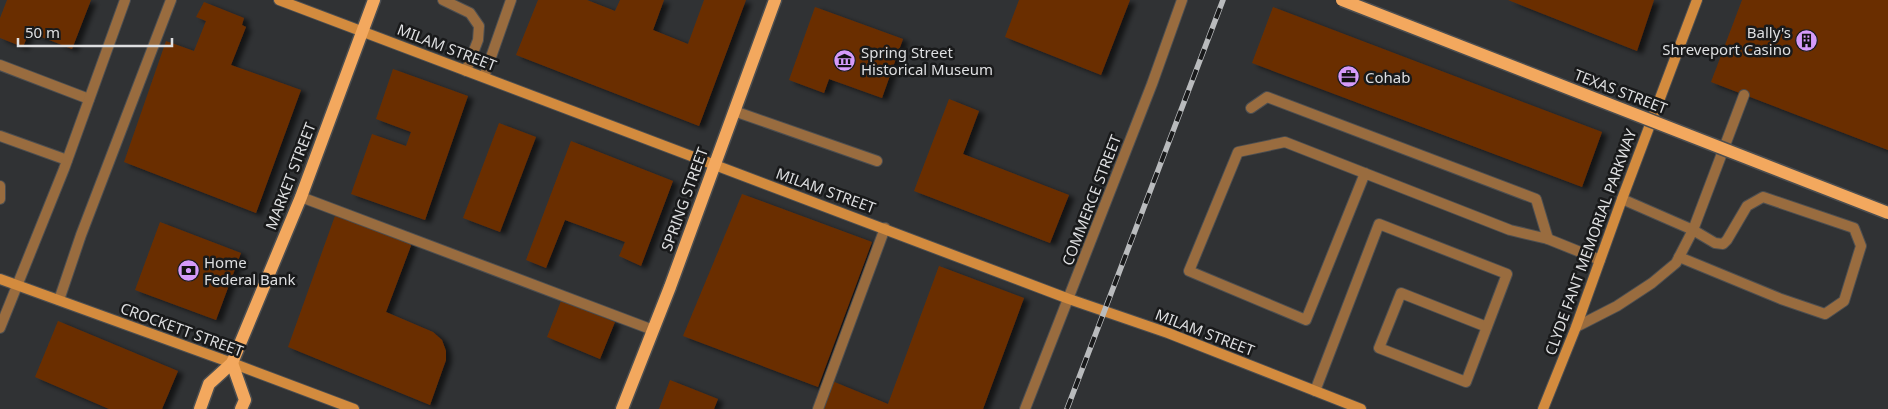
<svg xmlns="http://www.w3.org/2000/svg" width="1888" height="409" font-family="'Noto Sans',sans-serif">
<defs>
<filter id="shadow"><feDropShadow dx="5.5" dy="3" stdDeviation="2.5" flood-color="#0009"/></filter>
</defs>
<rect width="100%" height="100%" fill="#303234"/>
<!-- building -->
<g fill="#6b2f00" filter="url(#shadow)">
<path d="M 7,0 L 91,0 L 72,49 L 29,32 L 23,47 L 0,38 L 0,18 Z"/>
<path d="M 538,0 L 587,0 L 615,11 L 620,0 L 664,0 L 653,30 L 688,44 L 704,0 L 746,0 L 699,126 L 516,55 Z"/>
<path d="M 1019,0 L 1130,0 L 1101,75 L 1005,37 Z"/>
<path d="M 1508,0 L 1654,0 L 1637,51 Z"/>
<path d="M 1742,0 L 1888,0 L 1888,150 L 1711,82 Z"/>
<path d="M 204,2 L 244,18 L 242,25 L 246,27 L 231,65 L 301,90 L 256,213 L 124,162 L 166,41 L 194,51 L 206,21 L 196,17 Z"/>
<path d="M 815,7 L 903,39 L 882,98 L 829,79 L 824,93 L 789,80 Z"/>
<path d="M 1273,7 L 1602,132 L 1582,187 L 1252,63 Z"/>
<path d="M 393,69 L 468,96 L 425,220 L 351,194 L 372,134 L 406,146 L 411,132 L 376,119 Z"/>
<path d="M 949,99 L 979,111 L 963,154 L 1069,195 L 1050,243 L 914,191 Z"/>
<path d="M 499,123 L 536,137 L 500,232 L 463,218 Z"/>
<path d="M 571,141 L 673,181 L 641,266 L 619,256 L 625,242 L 565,220 L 546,268 L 526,260 Z"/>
<path d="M 742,194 L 872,242 L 818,387 L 683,336 Z"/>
<path d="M 336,213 L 412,243 L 386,312 L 433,332 L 442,340 L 446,351 L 446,360 L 430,405 L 288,347 Z"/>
<path d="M 160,222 L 241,253 L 216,320 L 135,290 Z"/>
<path d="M 939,266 L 1024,298 L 983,409 L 821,409 L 832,381 L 888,404 Z"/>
<path d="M 561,301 L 615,322 L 600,359 L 547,337 Z"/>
<path d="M 58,321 L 178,371 L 162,409 L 109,409 L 35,377 Z"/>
<path d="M 670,380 L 718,399 L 714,409 L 659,409 Z"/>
</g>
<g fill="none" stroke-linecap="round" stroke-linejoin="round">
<defs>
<g id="lane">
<path d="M 443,0 L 470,13 L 479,26 L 478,40 L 466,71"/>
<path d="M 0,65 L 89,99"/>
<path d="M 484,77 L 511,0"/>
<path d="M 1251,108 L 1267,97 L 1536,199 L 1548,239"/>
<path d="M 734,111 L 877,161"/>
<path d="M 0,136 L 67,160"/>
<path d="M 1365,173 L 1306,320 L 1189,271 L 1238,152 L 1285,142 L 1510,230 L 1548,239 L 1600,260"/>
<path d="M 0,186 L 0,199"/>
<path d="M 301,197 L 653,330"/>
<path d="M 1622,199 L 1693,230 L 1715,243 L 1723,244 L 1727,240 L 1747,206 L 1763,197 L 1854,228 L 1861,246 L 1844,301 L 1825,314 L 1781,299 L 1679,257"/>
<path d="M 59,300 L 81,235 L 171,0"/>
<path d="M 1576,327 L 1617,306 L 1652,283 L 1676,263 L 1693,230 L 1744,95"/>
<path d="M 0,328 L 64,169 L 125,0"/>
<path d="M 1315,391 L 1379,224 L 1507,274 L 1466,382 L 1379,348 L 1401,293 L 1487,327"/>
<path d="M 818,409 L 885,228"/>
</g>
<path id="street" d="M 1025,409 L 1152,84 L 1182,0"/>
<g id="secondary">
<path d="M 279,0 L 1069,299 L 1168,333 L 1361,409"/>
<path d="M 0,279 L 232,363 L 354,409"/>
<path d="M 1543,409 L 1576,327 L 1622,199 L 1697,0"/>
</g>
<g id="primary">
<path d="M 232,363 L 245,400 L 241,409"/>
<path d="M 200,409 L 209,384 L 232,363 L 301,197 L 374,0"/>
<path d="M 622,409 L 670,287 L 775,0"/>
</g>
</defs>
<!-- lane casing -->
<use href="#lane" stroke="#4c4e50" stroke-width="12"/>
<!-- street casing -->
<use href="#street" stroke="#4c4e50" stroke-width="12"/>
<!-- secondary casing -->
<use href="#secondary" stroke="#4c4e50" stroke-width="12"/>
<!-- primary casing -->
<use href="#primary" stroke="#4c4e50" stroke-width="15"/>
<!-- lane -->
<use href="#lane" stroke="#996c3f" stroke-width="10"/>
<!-- street -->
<use href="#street" stroke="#996c3f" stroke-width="10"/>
<!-- secondary -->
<use href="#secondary" stroke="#d38b3e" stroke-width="10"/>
<!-- primary -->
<use href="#primary" stroke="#f3a85e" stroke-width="12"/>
<defs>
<path id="rail" d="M 1067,409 L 1223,0"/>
</defs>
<!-- rail casing -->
<use href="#rail" stroke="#b9bbbd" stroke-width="5.5"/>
<!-- rail -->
<use href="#rail" stroke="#191a1b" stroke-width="4" stroke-dasharray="11" stroke-linecap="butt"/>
<defs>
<path id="primary-bridge" d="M 1342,0 L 1888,213"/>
</defs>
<!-- primary-bridge casing -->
<use href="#primary-bridge" stroke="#4c4e50" stroke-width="15" stroke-linecap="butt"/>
<!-- primary-bridge -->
<use href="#primary-bridge" stroke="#f3a85e" stroke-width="12"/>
</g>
<!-- icons -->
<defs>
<symbol id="building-disc" viewBox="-11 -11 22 22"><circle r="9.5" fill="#d59bfa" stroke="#191a1b"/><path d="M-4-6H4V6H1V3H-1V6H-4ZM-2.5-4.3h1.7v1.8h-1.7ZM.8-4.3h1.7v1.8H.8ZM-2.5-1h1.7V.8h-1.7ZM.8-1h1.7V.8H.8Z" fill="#111"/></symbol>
<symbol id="museum-disc" viewBox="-11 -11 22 22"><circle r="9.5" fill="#d59bfa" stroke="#191a1b"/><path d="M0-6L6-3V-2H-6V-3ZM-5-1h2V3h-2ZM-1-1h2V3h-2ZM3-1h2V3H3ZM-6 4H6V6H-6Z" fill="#111"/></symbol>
<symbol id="office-disc" viewBox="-11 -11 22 22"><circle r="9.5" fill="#d59bfa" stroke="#191a1b"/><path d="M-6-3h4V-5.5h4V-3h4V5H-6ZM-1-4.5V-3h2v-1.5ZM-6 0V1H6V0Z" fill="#111"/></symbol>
<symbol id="bank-disc" viewBox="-11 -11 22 22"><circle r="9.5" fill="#d59bfa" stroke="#191a1b"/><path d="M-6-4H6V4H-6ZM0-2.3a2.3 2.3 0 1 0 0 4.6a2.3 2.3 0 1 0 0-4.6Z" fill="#111"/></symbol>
</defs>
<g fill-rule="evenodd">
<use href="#building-disc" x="1794" y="28" width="25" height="25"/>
<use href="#museum-disc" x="832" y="48" width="25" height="25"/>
<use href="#office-disc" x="1336" y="64" width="25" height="25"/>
<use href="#bank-disc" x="176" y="258" width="25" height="25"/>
</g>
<g text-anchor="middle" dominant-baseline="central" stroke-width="5" stroke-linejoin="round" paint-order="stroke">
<!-- poi labels -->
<g font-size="15" fill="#dedfe1" stroke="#191a1b" text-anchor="start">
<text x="1791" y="32" text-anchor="end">Bally's<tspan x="1791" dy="17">Shreveport Casino</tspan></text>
<text x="861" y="52">Spring Street<tspan x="861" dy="17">Historical Museum</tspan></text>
<text x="1365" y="77">Cohab</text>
<text x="204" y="262">Home<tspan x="204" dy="17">Federal Bank</tspan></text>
</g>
<!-- street labels -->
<g font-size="15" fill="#dedfe1" stroke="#191a1b">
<text transform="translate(447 47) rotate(21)">MILAM STREET</text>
<text transform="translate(1621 91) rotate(21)">TEXAS STREET</text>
<text transform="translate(290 176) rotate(-69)">MARKET STREET</text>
<text transform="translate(826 190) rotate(20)">MILAM STREET</text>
<text transform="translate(684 199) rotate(-70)">SPRING STREET</text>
<text transform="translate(1091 200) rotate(-69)">COMMERCE STREET</text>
<text transform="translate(1590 242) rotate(-70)">CLYDE FANT MEMORIAL PARKWAY</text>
<text transform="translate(182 329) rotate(20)">CROCKETT STREET</text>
<text transform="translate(1205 332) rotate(21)">MILAM STREET</text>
</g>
</g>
<!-- scale -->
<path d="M18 38v8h154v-8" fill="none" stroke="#dedfe1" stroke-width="2.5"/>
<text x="25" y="38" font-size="15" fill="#dedfe1" stroke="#191a1b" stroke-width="4" paint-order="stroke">50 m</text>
</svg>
